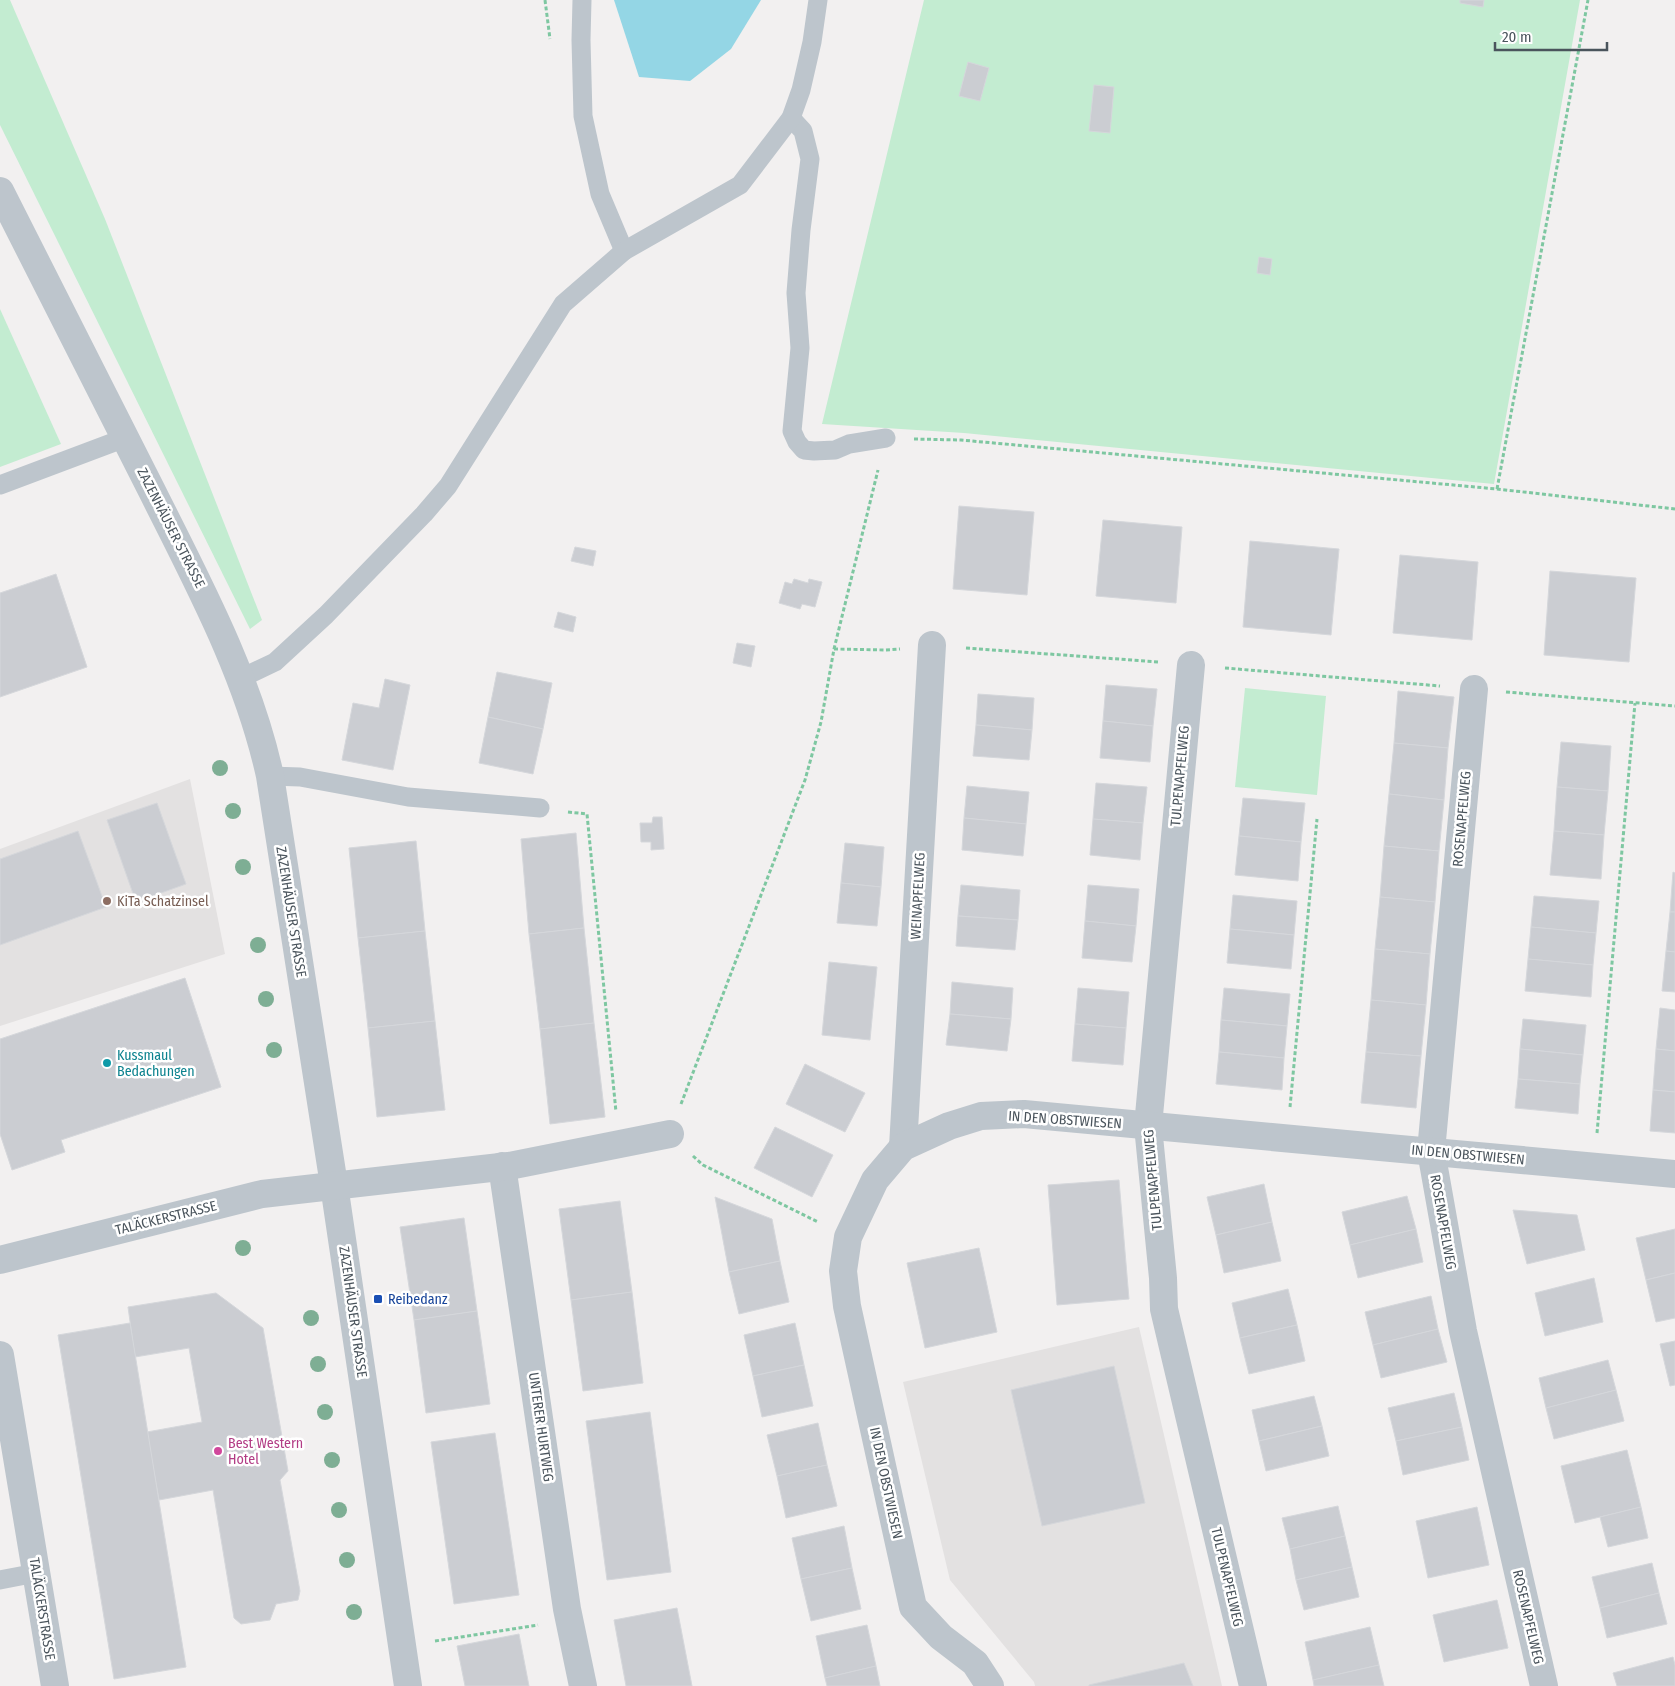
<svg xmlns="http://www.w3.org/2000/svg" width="1675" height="1686" font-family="'Fira Sans Condensed',sans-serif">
<rect width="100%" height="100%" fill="#f2f0f0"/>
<!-- education -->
<g fill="#e3e1e1">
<path d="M 190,779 L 225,954 L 0,1026 L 0,849 Z"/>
<path d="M 1139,1327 L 1222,1686 L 1035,1686 L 1034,1682 L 950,1580 L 903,1382 Z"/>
</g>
<!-- green -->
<g fill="#c3ecd1">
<path d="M 0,0 L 10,0 L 105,219 L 262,620 L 250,629 L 0,125 Z"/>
<path d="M 924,0 L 1580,0 L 1494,484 L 964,433 L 822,424 Z"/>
<path d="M 0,309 L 61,444 L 0,467 Z"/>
<path d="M 1245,688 L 1326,696 L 1317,795 L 1235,787 Z"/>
</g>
<!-- water -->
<path fill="#94d6e5" d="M 614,0 L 761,0 L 731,49 L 690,81 L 639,77 Z"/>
<!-- building -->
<g fill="#cbcdd2" stroke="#d5d7db">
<path d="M 1460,0 L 1484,0 L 1483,7 L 1460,3 Z"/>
<path d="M 968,62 L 989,68 L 980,101 L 959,96 Z"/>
<path d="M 1094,85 L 1114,87 L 1110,133 L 1089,131 Z"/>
<path d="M 1259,257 L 1272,259 L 1270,275 L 1257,273 Z"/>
<path d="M 959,506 L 1034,512 L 1027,595 L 953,589 Z"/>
<path d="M 1103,520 L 1182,527 L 1176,603 L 1096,596 Z"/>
<path d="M 1250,541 L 1339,549 L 1331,635 L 1243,627 Z"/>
<path d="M 575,547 L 596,551 L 593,566 L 571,561 Z"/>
<path d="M 1400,555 L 1478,562 L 1472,640 L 1393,633 Z"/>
<path d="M 1550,571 L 1636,578 L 1629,662 L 1544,655 Z"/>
<path d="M 56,574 L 87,667 L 0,697 L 0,593 Z"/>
<path d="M 794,579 L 808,583 L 809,579 L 822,582 L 815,607 L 802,604 L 800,609 L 779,603 L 785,582 L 792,584 Z"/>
<path d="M 558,612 L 576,617 L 573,632 L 554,627 Z"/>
<path d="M 737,643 L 755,646 L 751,667 L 733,663 Z"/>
<path d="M 497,672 L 552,683 L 543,729 L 488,717 Z"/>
<path d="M 385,679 L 410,685 L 393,770 L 342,760 L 353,703 L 379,708 Z"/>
<path d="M 1106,685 L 1157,689 L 1153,726 L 1103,721 Z"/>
<path d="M 1398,691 L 1454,697 L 1448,748 L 1394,743 Z"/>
<path d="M 978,694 L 1034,698 L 1032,730 L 976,725 Z"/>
<path d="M 488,717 L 543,729 L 533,774 L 479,763 Z"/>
<path d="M 1103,721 L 1153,726 L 1150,762 L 1100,758 Z"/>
<path d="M 976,725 L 1032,730 L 1029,760 L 973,756 Z"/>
<path d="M 1561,742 L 1611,746 L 1608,791 L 1557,787 Z"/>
<path d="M 1394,743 L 1448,748 L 1444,800 L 1389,794 Z"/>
<path d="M 1096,783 L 1147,787 L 1143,823 L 1093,819 Z"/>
<path d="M 967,786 L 1029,792 L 1026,824 L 964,818 Z"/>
<path d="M 1557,787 L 1608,791 L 1604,835 L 1554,831 Z"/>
<path d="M 1389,794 L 1444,800 L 1439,851 L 1384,846 Z"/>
<path d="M 1243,798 L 1305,803 L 1301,842 L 1239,836 Z"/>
<path d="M 157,803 L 186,884 L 136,902 L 107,820 Z"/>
<path d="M 653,817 L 662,817 L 664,849 L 651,850 L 651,842 L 641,842 L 640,823 L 652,823 Z"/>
<path d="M 964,818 L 1026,824 L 1023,856 L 962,850 Z"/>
<path d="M 1093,819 L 1143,823 L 1140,860 L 1090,855 Z"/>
<path d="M 78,831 L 106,907 L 0,945 L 0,859 Z"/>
<path d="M 1554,831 L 1604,835 L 1601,879 L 1550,875 Z"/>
<path d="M 576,833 L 584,928 L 529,934 L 521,839 Z"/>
<path d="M 1239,836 L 1301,842 L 1298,881 L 1235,875 Z"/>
<path d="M 416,841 L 425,931 L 358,938 L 349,848 Z"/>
<path d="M 845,843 L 884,847 L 881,887 L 841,883 Z"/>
<path d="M 1384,846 L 1439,851 L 1435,902 L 1380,897 Z"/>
<path d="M 1673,872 L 1675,873 L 1675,912 L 1670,912 Z"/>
<path d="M 841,883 L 881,887 L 877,926 L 837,923 Z"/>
<path d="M 961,885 L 1020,890 L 1018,920 L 958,916 Z"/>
<path d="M 1088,885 L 1139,889 L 1136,926 L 1085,921 Z"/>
<path d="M 1233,895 L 1297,901 L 1294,935 L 1230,929 Z"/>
<path d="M 1534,896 L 1599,901 L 1596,933 L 1531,927 Z"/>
<path d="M 1380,897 L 1435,902 L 1430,954 L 1375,949 Z"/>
<path d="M 1670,912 L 1675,912 L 1675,952 L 1666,951 Z"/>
<path d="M 958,916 L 1018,920 L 1015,950 L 956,946 Z"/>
<path d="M 1085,921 L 1136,926 L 1132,962 L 1082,958 Z"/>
<path d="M 1531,927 L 1596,933 L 1593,965 L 1528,959 Z"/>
<path d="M 584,928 L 594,1023 L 540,1029 L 529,934 Z"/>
<path d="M 1230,929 L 1294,935 L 1291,969 L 1227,963 Z"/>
<path d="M 425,931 L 435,1021 L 368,1028 L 358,938 Z"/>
<path d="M 1375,949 L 1430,954 L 1426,1005 L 1371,1000 Z"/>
<path d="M 1666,951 L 1675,952 L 1675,992 L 1662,991 Z"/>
<path d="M 1528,959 L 1593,965 L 1591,997 L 1525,991 Z"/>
<path d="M 829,962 L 877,967 L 870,1040 L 822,1035 Z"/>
<path d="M 185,978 L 221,1087 L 61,1140 L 65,1152 L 12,1170 L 0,1134 L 0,1039 Z"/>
<path d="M 952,982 L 1013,988 L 1011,1019 L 950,1014 Z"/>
<path d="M 1078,988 L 1129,992 L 1126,1028 L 1075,1024 Z"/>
<path d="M 1224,988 L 1290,994 L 1287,1026 L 1221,1020 Z"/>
<path d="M 1371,1000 L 1426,1005 L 1421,1056 L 1366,1052 Z"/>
<path d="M 1660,1008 L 1675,1010 L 1675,1051 L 1656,1049 Z"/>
<path d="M 950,1014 L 1011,1019 L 1007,1051 L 946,1045 Z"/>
<path d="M 1523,1019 L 1586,1025 L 1583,1055 L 1520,1049 Z"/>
<path d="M 1221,1020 L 1287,1026 L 1284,1058 L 1219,1052 Z"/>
<path d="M 435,1021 L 445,1110 L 377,1117 L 368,1028 Z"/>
<path d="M 594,1023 L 605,1117 L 550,1124 L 540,1029 Z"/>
<path d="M 1075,1024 L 1126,1028 L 1123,1065 L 1072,1061 Z"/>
<path d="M 1520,1049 L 1583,1055 L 1580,1084 L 1518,1079 Z"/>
<path d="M 1656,1049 L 1675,1051 L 1675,1092 L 1653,1090 Z"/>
<path d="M 1219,1052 L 1284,1058 L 1282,1090 L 1216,1084 Z"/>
<path d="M 1366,1052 L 1421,1056 L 1416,1108 L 1361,1103 Z"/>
<path d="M 805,1064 L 865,1093 L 845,1132 L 786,1104 Z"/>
<path d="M 1518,1079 L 1580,1084 L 1578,1114 L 1515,1108 Z"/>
<path d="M 1653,1090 L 1675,1092 L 1675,1133 L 1650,1131 Z"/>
<path d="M 775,1127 L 833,1155 L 812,1197 L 754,1168 Z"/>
<path d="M 1119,1180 L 1129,1299 L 1057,1305 L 1048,1185 Z"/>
<path d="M 1264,1184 L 1272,1222 L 1216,1235 L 1207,1197 Z"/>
<path d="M 1407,1196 L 1416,1229 L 1350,1245 L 1342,1212 Z"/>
<path d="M 715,1197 L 772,1219 L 780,1261 L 729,1272 Z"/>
<path d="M 620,1201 L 632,1292 L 571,1300 L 559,1209 Z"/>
<path d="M 1513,1210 L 1577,1215 L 1585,1250 L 1527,1264 Z"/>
<path d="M 464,1218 L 477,1311 L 414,1320 L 400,1227 Z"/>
<path d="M 1272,1222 L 1281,1261 L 1224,1273 L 1216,1235 Z"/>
<path d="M 1416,1229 L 1423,1262 L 1358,1278 L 1350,1245 Z"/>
<path d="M 1675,1229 L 1675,1273 L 1646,1280 L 1636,1238 Z"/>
<path d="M 979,1248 L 997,1332 L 925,1348 L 907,1263 Z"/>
<path d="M 780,1261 L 789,1302 L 739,1314 L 729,1272 Z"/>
<path d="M 1675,1273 L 1675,1318 L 1656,1322 L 1646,1280 Z"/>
<path d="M 1594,1278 L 1603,1322 L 1545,1336 L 1535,1293 Z"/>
<path d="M 1288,1289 L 1297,1325 L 1240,1338 L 1232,1303 Z"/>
<path d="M 632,1292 L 643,1383 L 583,1391 L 571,1300 Z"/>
<path d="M 216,1293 L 263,1328 L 288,1471 L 280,1480 L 300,1591 L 298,1600 L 276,1604 L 270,1620 L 241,1624 L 234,1618 L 213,1490 L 159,1500 L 147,1432 L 202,1422 L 189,1348 L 135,1357 L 128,1307 Z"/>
<path d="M 1431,1296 L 1438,1329 L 1373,1345 L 1365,1312 Z"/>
<path d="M 477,1311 L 490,1404 L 426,1413 L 414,1320 Z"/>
<path d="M 130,1323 L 186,1667 L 114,1679 L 58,1335 Z"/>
<path d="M 795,1323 L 804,1365 L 753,1376 L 744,1335 Z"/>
<path d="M 1297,1325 L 1305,1361 L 1249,1374 L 1240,1338 Z"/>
<path d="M 1438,1329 L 1447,1362 L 1381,1378 L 1373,1345 Z"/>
<path d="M 1675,1341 L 1675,1385 L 1670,1386 L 1660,1344 Z"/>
<path d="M 1608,1360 L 1616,1390 L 1546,1408 L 1539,1378 Z"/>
<path d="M 804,1365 L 813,1406 L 762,1417 L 753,1376 Z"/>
<path d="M 1114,1366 L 1145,1503 L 1042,1526 L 1011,1390 Z"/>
<path d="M 1616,1390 L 1624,1421 L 1554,1439 L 1546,1408 Z"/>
<path d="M 1454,1393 L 1462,1427 L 1396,1441 L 1388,1408 Z"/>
<path d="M 1314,1396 L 1322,1426 L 1259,1441 L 1252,1410 Z"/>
<path d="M 650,1412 L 671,1572 L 607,1580 L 586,1421 Z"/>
<path d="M 818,1423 L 827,1465 L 777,1476 L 767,1435 Z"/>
<path d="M 1322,1426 L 1329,1456 L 1266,1471 L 1259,1441 Z"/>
<path d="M 1462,1427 L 1469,1460 L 1403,1475 L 1396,1441 Z"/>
<path d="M 495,1433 L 519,1595 L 454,1604 L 431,1442 Z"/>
<path d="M 1627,1450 L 1641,1507 L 1575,1523 L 1561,1466 Z"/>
<path d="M 827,1465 L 837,1506 L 786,1518 L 777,1476 Z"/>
<path d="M 1338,1506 L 1345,1536 L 1290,1549 L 1282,1518 Z"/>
<path d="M 1477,1507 L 1489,1565 L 1428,1578 L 1416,1521 Z"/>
<path d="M 1641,1507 L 1648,1538 L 1608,1547 L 1600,1517 Z"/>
<path d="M 844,1526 L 852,1568 L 801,1579 L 792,1538 Z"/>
<path d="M 1345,1536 L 1352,1567 L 1296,1580 L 1290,1549 Z"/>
<path d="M 1652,1563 L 1659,1593 L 1600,1608 L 1592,1577 Z"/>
<path d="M 1352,1567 L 1359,1597 L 1304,1610 L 1296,1580 Z"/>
<path d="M 852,1568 L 861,1609 L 811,1621 L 801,1579 Z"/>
<path d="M 1659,1593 L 1667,1624 L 1607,1638 L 1600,1608 Z"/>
<path d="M 1497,1600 L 1508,1648 L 1444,1662 L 1433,1615 Z"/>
<path d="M 677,1608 L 692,1686 L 626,1686 L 614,1620 Z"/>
<path d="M 867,1625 L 876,1666 L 825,1678 L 816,1636 Z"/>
<path d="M 1370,1627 L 1379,1665 L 1313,1680 L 1305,1642 Z"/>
<path d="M 519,1634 L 529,1686 L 465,1686 L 457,1646 Z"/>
<path d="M 1673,1657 L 1675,1665 L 1675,1686 L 1617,1686 L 1613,1673 Z"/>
<path d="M 1184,1663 L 1193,1686 L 1089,1686 L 1089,1685 Z"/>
<path d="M 1379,1665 L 1384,1686 L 1314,1686 L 1313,1680 Z"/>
<path d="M 876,1666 L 880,1686 L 827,1686 L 825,1678 Z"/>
</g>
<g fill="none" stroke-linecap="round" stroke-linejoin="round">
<!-- path -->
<g stroke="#7ec7a1" stroke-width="3" stroke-dasharray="4 2.5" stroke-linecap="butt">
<path d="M 545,0 L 550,39"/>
<path d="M 914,439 L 961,440 L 1497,489 L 1675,509"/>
<path d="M 1497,489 L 1588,0"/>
<path d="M 966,648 L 1159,662"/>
<path d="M 834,649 L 886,650 L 900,649"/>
<path d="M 1225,668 L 1440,686"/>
<path d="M 1506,692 L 1675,706"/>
<path d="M 568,812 L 587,814 L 616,1112"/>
<path d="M 681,1104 L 805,780 L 821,722 L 834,649 L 878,470"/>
<path d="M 1290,1107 L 1317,819"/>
<path d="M 1597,1133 L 1635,703"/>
<path d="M 693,1156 L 703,1165 L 818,1222"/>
<path d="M 435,1641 L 538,1625"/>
</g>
<!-- lane -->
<g stroke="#bdc5cc" stroke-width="19">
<path d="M 582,0 L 581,40 L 583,116 L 600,194 L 624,251"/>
<path d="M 791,118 L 803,131 L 810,159 L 801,230 L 796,293 L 800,348 L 792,431 L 797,442 L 804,450 L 814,451 L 835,450 L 849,444 L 886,438"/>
<path d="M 0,485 L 125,438"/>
<path d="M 241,678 L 275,662 L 326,615 L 424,514 L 448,486 L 563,304 L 624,251 L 740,185 L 791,118 L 801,90 L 812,42 L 818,0"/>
<path d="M 270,776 L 300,777 L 408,797 L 540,808"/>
<path d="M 0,1580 L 36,1573"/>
</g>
<!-- street -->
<g stroke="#bdc5cc" stroke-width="28">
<path d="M 0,191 C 51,291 102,391 152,491 C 198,583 248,675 270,776 L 334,1185 L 408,1686"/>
<path d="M 1191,665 L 1148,1126 L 1163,1278 L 1164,1309 L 1253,1686"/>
<path d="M 1474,689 L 1431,1151 L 1463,1331 L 1544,1686"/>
<path d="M 903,1147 L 932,645"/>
<path d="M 502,1166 L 567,1609 L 583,1686"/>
<path d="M 0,1260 L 262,1194 L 509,1166 L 670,1134"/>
<path d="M 0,1355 L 55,1686"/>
<path d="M 990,1686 L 975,1663 L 941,1637 L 913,1607 L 847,1306 L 843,1271 L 848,1237 L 875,1180 L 903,1147 L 949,1126 L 981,1116 L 1024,1114 C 1241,1136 1458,1153 1675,1174"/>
</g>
</g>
<!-- trees -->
<g fill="#7eae94">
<circle cx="220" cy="768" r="8"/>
<circle cx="233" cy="811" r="8"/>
<circle cx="243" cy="867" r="8"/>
<circle cx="258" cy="945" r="8"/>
<circle cx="266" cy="999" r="8"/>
<circle cx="274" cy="1050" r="8"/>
<circle cx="243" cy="1248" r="8"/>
<circle cx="311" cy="1318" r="8"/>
<circle cx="318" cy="1364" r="8"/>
<circle cx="325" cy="1412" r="8"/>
<circle cx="332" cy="1460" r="8"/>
<circle cx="339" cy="1510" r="8"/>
<circle cx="347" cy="1560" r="8"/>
<circle cx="354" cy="1612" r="8"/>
</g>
<!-- markers -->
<circle fill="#8d6e63" stroke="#fff" stroke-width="2" cx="107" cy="901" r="5"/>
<circle fill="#0f9aa8" stroke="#fff" stroke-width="2" cx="107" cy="1063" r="5"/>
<rect fill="#1a4fb4" stroke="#fff" stroke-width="2" x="373" y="1294" width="10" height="10" rx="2.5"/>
<circle fill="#d1479c" stroke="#fff" stroke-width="2" cx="218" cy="1451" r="5"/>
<g text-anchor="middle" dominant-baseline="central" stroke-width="5" stroke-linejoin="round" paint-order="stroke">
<!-- street labels -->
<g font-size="14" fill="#4a545c" stroke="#fff">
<text transform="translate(171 528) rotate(63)">ZAZENHÄUSER STRASSE</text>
<text transform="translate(1180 776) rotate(-85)">TULPENAPFELWEG</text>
<text transform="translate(1462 819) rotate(-85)">ROSENAPFELWEG</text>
<text transform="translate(918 896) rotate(-87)">WEINAPFELWEG</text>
<text transform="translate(291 912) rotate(81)">ZAZENHÄUSER STRASSE</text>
<text transform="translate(1065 1120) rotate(4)">IN DEN OBSTWIESEN</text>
<text transform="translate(1468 1155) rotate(5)">IN DEN OBSTWIESEN</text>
<text transform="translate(1153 1180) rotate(-95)">TULPENAPFELWEG</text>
<text transform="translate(166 1218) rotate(-14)">TALÄCKERSTRASSE</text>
<text transform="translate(1443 1222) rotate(80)">ROSENAPFELWEG</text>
<text transform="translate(353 1312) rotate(82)">ZAZENHÄUSER STRASSE</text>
<text transform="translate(541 1427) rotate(82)">UNTERER HURTWEG</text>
<text transform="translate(886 1483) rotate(78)">IN DEN OBSTWIESEN</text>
<text transform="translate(1227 1577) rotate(77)">TULPENAPFELWEG</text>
<text transform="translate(42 1609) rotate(81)">TALÄCKERSTRASSE</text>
<text transform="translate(1528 1617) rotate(77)">ROSENAPFELWEG</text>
</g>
<!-- education labels -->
<g font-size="14" fill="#785e54" stroke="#fff" text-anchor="start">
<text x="117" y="901">KiTa Schatzinsel</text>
</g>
<!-- culture labels -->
<g font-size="14" fill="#0d838f" stroke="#fff" text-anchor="start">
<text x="117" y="1055">Kussmaul<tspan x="117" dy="16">Bedachungen</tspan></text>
</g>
<!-- transit labels -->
<g font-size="14" fill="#164399" stroke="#fff" text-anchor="start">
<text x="388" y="1299">Reibedanz</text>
</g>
<!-- hotel labels -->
<g font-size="14" fill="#b23c85" stroke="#fff" text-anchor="start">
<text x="228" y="1443">Best Western<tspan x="228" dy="16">Hotel</tspan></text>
</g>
</g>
<!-- scale -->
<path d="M1495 42v8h112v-8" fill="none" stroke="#4a545c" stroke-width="2.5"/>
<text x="1502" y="42" font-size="15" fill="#4a545c" stroke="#ffffff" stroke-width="4" paint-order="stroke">20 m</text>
</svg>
